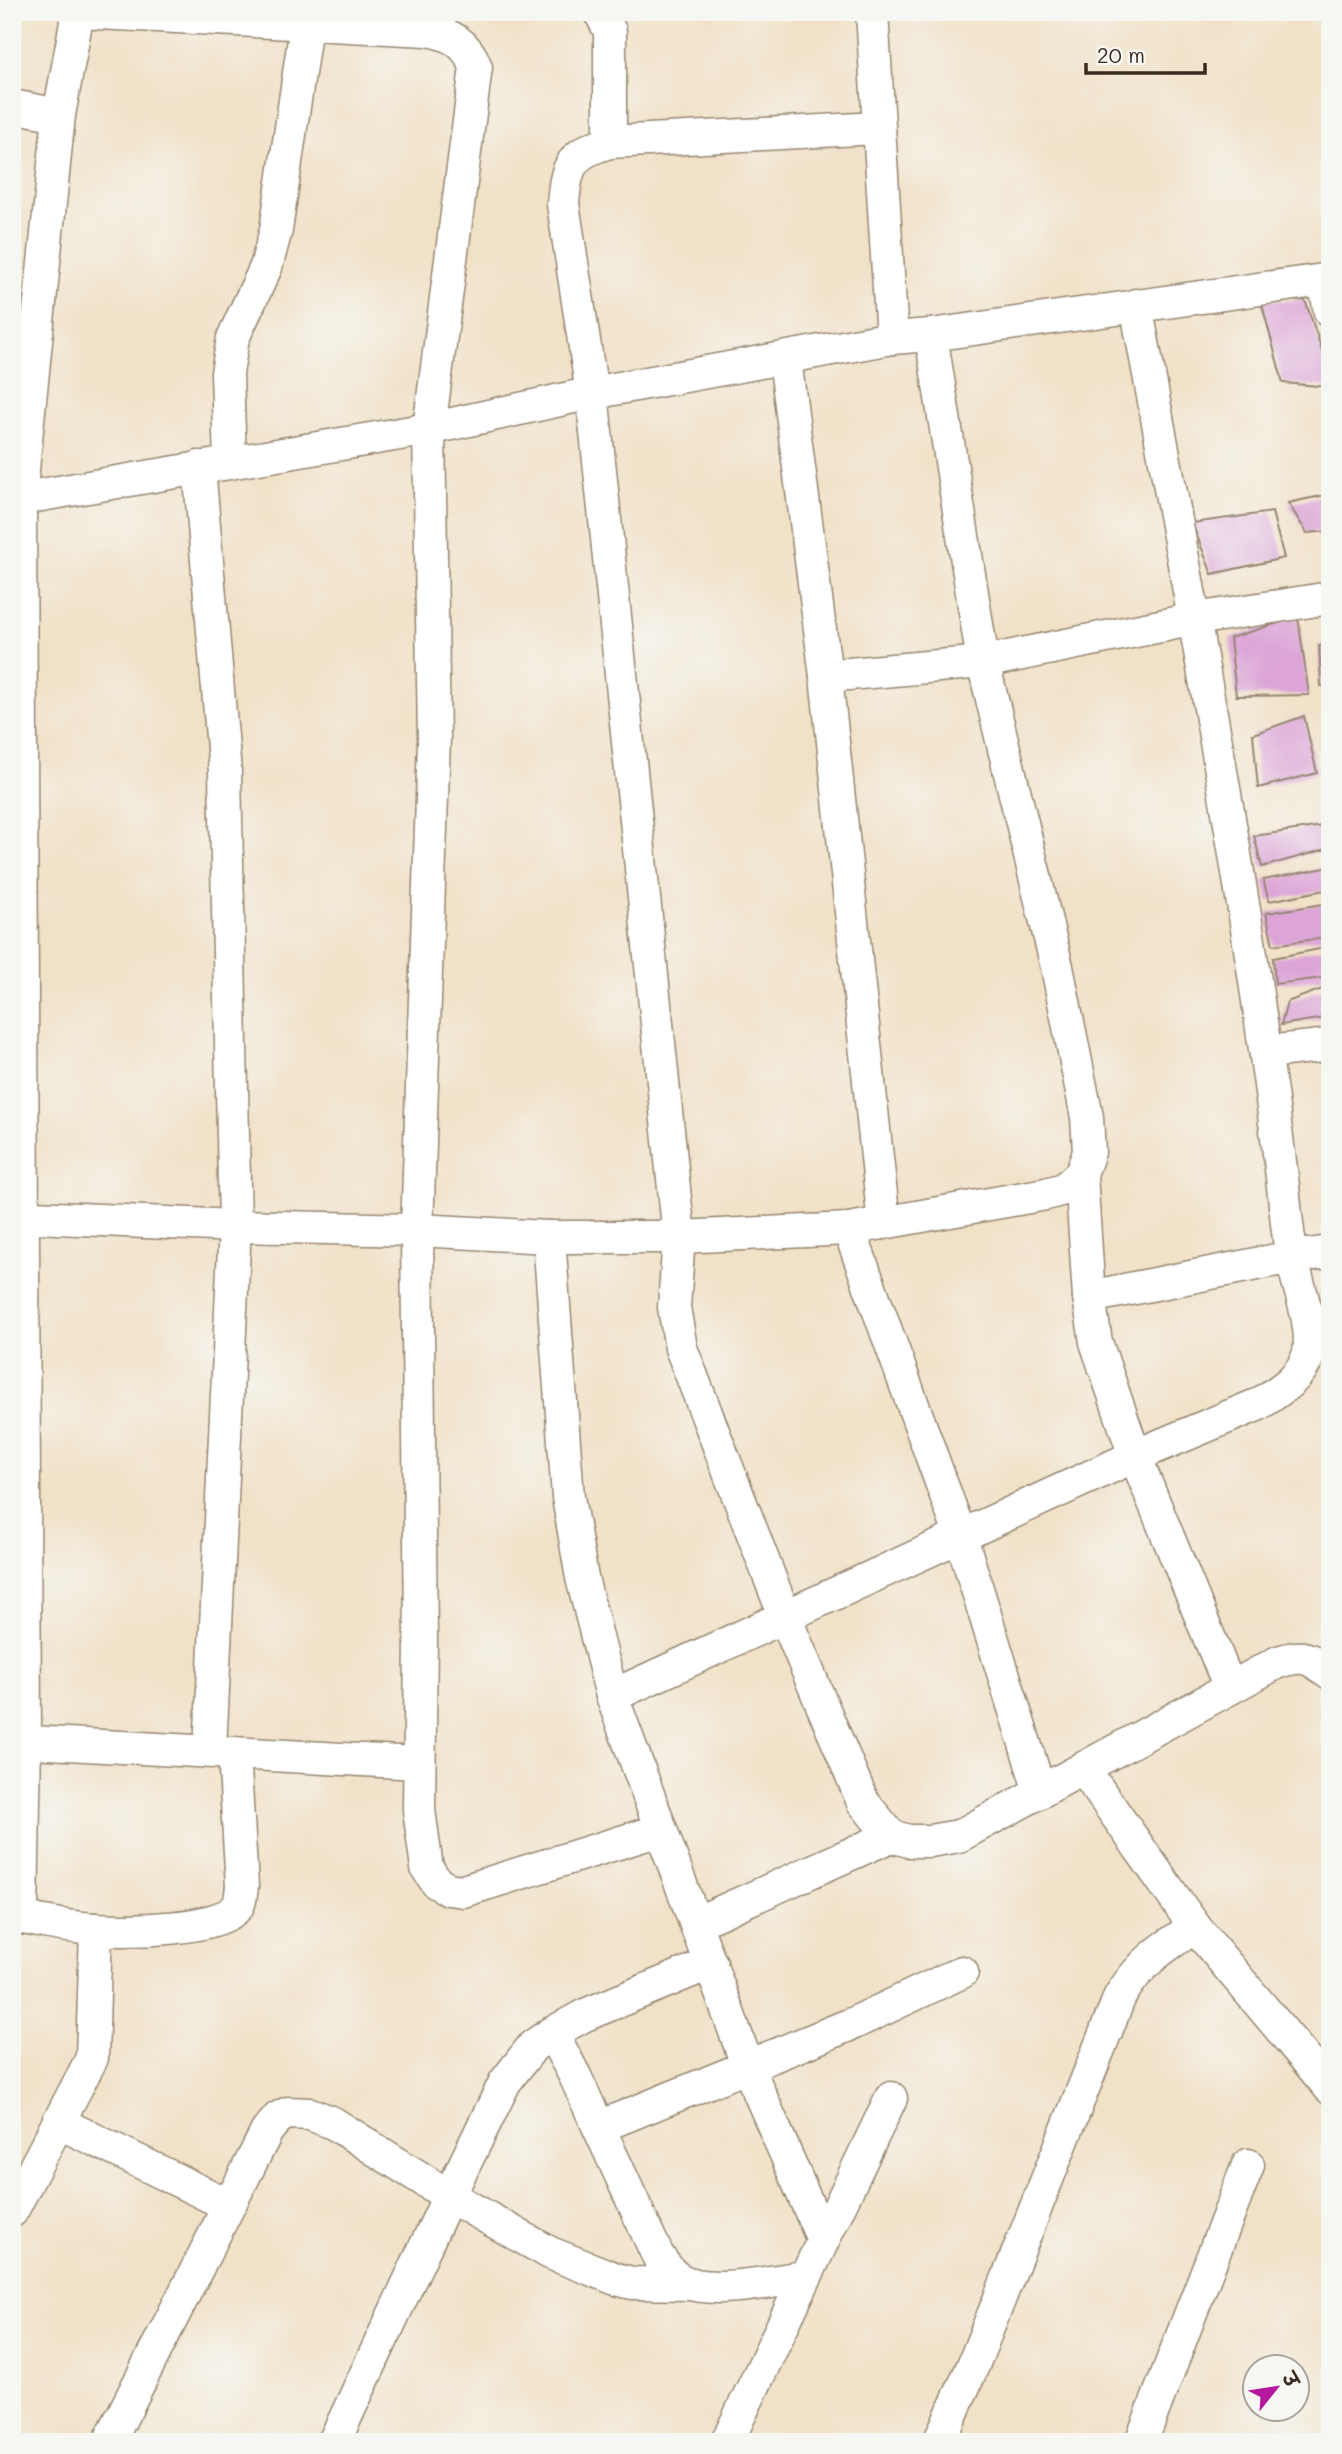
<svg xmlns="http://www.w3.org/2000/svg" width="1342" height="2454" font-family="Mali,'Playpen Sans Deva',sans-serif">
<rect width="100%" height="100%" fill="#f6f6f2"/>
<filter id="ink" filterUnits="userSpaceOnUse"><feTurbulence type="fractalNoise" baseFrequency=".0143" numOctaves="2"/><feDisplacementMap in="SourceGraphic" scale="14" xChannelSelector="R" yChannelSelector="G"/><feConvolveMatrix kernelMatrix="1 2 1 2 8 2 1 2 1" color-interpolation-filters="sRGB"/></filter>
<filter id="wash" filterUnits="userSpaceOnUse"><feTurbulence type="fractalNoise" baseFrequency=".00686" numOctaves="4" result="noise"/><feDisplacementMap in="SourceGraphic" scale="28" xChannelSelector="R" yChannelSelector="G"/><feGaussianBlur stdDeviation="1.57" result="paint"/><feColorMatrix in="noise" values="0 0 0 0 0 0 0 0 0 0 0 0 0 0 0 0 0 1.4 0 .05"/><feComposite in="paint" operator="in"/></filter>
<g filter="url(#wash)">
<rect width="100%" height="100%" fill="#f1e1c7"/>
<g id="blocks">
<!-- building -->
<g fill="#dca4d7">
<path d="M 1305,300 L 1330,374 L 1330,387 L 1283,383 L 1261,301 Z"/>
<path d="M 1330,494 L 1330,531 L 1307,533 L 1288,503 Z"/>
<path d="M 1272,512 L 1284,558 L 1212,574 L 1192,523 Z"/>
<path d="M 1298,617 L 1309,695 L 1236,696 L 1230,638 Z"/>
<path d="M 1330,643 L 1330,685 L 1321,686 L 1319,646 Z"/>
<path d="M 1304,716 L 1317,773 L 1258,788 L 1253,734 Z"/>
<path d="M 1322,826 L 1330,848 L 1262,867 L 1254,836 Z"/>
<path d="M 1330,867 L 1330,889 L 1269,901 L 1263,880 Z"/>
<path d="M 1330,903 L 1330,937 L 1273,945 L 1266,913 Z"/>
<path d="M 1330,947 L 1330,977 L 1275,984 L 1273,958 Z"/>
<path d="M 1330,986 L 1330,1017 L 1281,1025 L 1287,1002 Z"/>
</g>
</g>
</g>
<g filter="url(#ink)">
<use href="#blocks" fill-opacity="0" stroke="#968672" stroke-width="2"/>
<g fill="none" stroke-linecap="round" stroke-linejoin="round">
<defs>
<g id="street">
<path d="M 78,12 L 427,30 C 451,34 467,43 476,67 L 429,429 L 434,740 L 417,1230 L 421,1640 L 419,1810 L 427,1868 L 437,1883 L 448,1889 L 463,1891 L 660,1830"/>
<path d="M 600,12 L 610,31 L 610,142"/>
<path d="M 872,12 L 892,338"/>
<path d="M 12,106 L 59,115"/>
<path d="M 878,128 L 610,142 C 571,153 566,165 563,204 L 592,393 L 679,1237 L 674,1307 L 681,1348 L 785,1617 L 863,1802 L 891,1836 L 909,1841 L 930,1841 L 959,1836 L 1278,1662 C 1304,1654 1308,1657 1330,1673"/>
<path d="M 1324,280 L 1330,312"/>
<path d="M 785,359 L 826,676 L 884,1223"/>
<path d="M 230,462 L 227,373 L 233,338 L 266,267 L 276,230 L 308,12"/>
<path d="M 199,467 L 225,772 L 235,1226 L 210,1751"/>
<path d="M 12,500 L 429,429 L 592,393 L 892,338 L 931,335 L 1330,279"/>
<path d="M 826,676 L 983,662 L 1195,619 L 1330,598"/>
<path d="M 1267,1052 L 1330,1045"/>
<path d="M 1081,1174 L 1089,1297 L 1096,1342 L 1135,1456 L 1230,1688"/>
<path d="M 12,1216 L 235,1226 L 417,1230 L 549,1237 L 679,1237 L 849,1229 L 1046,1194 L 1064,1189 L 1081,1174 L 1089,1152 L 1087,1117 L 1057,967 L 983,662 L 931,335"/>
<path d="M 849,1229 L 961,1537 L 1040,1792"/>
<path d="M 549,1237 L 568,1497 L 582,1578 L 612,1696 L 748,2067 L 823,2240"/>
<path d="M 1089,1297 L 1292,1257 L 1330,1252"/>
<path d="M 612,1696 L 1135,1456 L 1259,1404 C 1278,1392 1304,1376 1309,1352 C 1314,1322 1297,1286 1292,1257 C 1287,1231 1285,1204 1282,1177 C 1246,885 1190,595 1136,305"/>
<path d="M 12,1741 L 418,1763"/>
<path d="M 1083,1768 L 1195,1927 L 1330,2088"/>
<path d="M 12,1918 L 22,1918 L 25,1741 L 20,499 L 59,115 L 78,12"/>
<path d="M 22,1918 C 46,1922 72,1928 96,1929 C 125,1931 220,1931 237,1907 C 241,1902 241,1892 242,1886 L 234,1753"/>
<path d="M 696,1923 L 891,1836"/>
<path d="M 552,2033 L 575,2076 L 657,2254 C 663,2263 669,2273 679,2279 C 707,2296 772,2281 805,2277"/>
<path d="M 58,2122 L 228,2205"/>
<path d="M 599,2127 L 854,2023 L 962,1972"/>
<path d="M 12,2211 L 92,2058 L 96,1929"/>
<path d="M 109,2442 L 267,2131 L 278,2118 L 288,2113 L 310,2114 L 333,2123 L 449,2196 L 550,2253 L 616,2279 L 632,2283 L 692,2284"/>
<path d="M 334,2442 L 449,2196 L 505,2082 L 533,2046 L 552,2033 L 585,2015 L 711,1963"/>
<path d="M 727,2442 L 891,2098"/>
<path d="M 939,2442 L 972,2368 L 1120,1996 C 1141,1962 1162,1948 1195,1927"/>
<path d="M 1141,2442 L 1248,2165"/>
</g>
</defs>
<!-- street casing -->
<use href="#street" stroke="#968672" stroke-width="35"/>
<!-- street -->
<use href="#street" stroke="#fff" stroke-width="32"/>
</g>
</g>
<!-- margin -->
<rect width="1342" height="2454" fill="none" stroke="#f6f6f2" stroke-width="42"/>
<!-- north arrow -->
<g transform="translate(1276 2388) rotate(60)"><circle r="33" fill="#f6f6f2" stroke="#aba49d" stroke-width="2"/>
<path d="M0-5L12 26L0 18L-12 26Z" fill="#b5179e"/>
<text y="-10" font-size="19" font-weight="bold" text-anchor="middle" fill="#3b2a1e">उ</text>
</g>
<!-- scale -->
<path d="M1086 63v10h119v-10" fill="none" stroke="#3b2a1e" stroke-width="3.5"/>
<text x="1097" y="63" font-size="21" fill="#3b2a1e" stroke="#f6f6f2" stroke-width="5" paint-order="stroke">20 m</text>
</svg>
